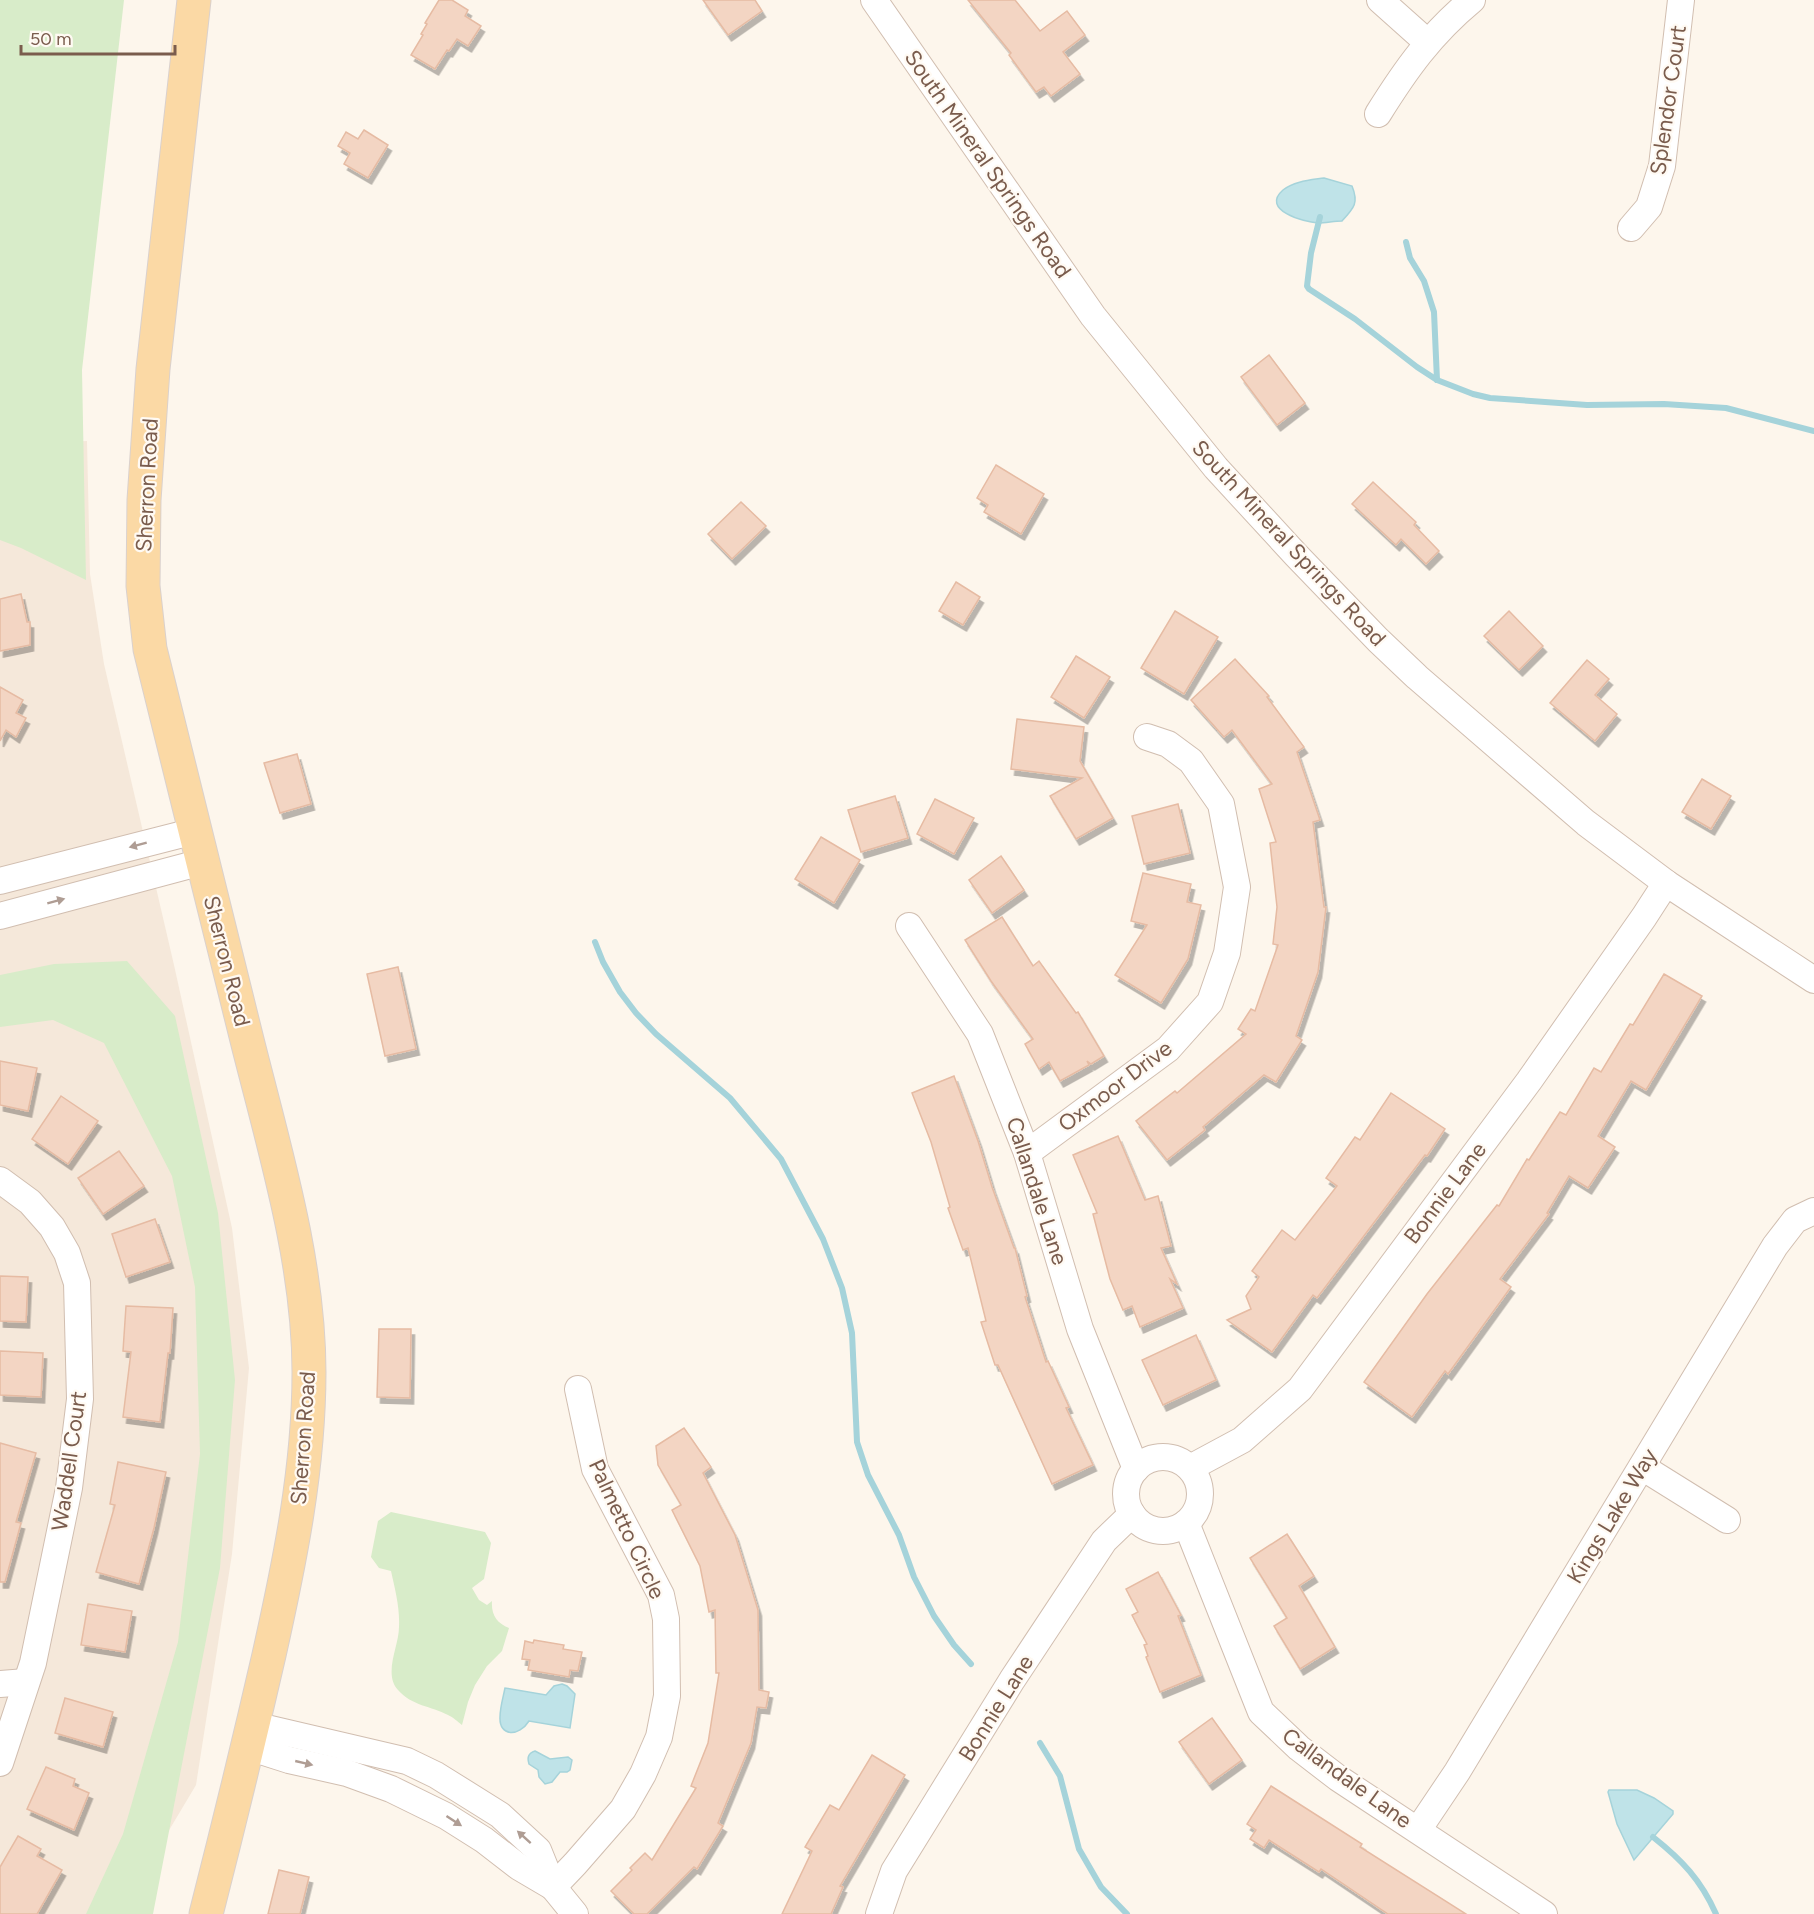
<svg xmlns="http://www.w3.org/2000/svg" width="1814" height="1914" font-family="Figtree,sans-serif">
<defs>
<filter id="shadow"><feDropShadow dx="3.5" dy="6" stdDeviation="0" flood-color="#0004"/></filter>
</defs>
<rect width="100%" height="100%" fill="#fdf6ec"/>
<!-- residential -->
<path fill="#f5e8da" d="M 87,441 L 90,574 L 104,664 L 174,965 L 232,1228 L 249,1368 L 232,1554 L 196,1785 L 119,1914 L 0,1914 L 0,445 Z"/>
<!-- green -->
<g fill="#d8ecc9">
<path d="M 0,0 L 124,0 L 82,370 L 86,580 L 21,548 L 0,540 Z"/>
<path d="M 127,961 L 175,1016 L 218,1213 L 235,1380 L 220,1568 L 153,1914 L 86,1914 L 123,1834 L 178,1642 L 200,1454 L 195,1287 L 172,1176 L 104,1043 L 53,1020 L 0,1027 L 0,975 L 54,964 Z"/>
<path d="M 391,1512 L 485,1532 L 491,1543 L 484,1579 L 472,1588 L 479,1600 L 487,1605 L 492,1601 C 491,1615 497,1623 509,1628 L 502,1651 L 487,1666 L 475,1685 L 468,1702 L 462,1725 C 458,1722 453,1717 448,1715 C 431,1706 412,1706 398,1690 C 383,1674 399,1646 399,1627 C 400,1608 395,1589 391,1571 L 379,1568 L 371,1557 L 378,1521 Z"/>
</g>
<!-- water -->
<g fill="#bfe3e8" stroke="#a5d3da" stroke-width="1.5">
<path d="M 1324,178 L 1352,186 C 1359,203 1354,208 1342,221 C 1334,221 1326,223 1318,223 C 1304,222 1260,210 1283,190 C 1294,181 1311,180 1324,178 Z"/>
<path d="M 562,1684 L 567,1686 L 575,1694 L 570,1728 L 529,1721 C 519,1737 499,1737 500,1717 C 500,1708 503,1698 505,1688 L 546,1695 L 554,1686 Z"/>
<path d="M 535,1751 L 550,1759 L 568,1757 L 572,1760 L 570,1770 L 567,1772 L 560,1772 L 552,1782 L 545,1784 L 539,1777 L 538,1770 L 529,1764 C 527,1758 528,1753 535,1751 Z"/>
<path d="M 1609,1790 L 1637,1790 L 1654,1798 L 1673,1811 L 1673,1814 L 1634,1860 L 1617,1824 L 1608,1792 Z"/>
</g>
<g fill="none" stroke-linecap="round" stroke-linejoin="round">
<!-- stream -->
<g stroke="#a5d3da" stroke-width="6">
<path d="M 1320,217 L 1311,253 L 1307,286 L 1309,289 L 1355,319 L 1417,367 L 1437,380 L 1473,394 L 1490,398 L 1587,405 L 1664,404 L 1726,408 L 1814,431"/>
<path d="M 1406,242 L 1410,258 L 1424,281 L 1434,312 L 1437,380"/>
<path d="M 595,942 L 603,962 L 620,992 L 636,1013 L 656,1034 L 730,1098 L 781,1159 L 823,1239 L 842,1288 L 852,1333 L 857,1442 L 868,1475 L 899,1535 L 914,1577 L 934,1616 L 954,1645 L 971,1664"/>
<path d="M 1040,1743 L 1060,1776 L 1079,1849 L 1101,1887 L 1127,1914"/>
<path d="M 1653,1837 C 1682,1860 1701,1880 1716,1914"/>
</g>
</g>
<!-- building -->
<g fill="#f3d5c3" stroke="#e6bba3" stroke-width="1.5" filter="url(#shadow)">
<path d="M 439,0 L 452,0 L 468,10 L 465,16 L 481,26 L 468,46 L 457,39 L 449,51 L 447,50 L 435,69 L 411,55 L 423,35 L 421,34 L 427,24 L 425,23 Z"/>
<path d="M 703,0 L 755,0 L 762,11 L 728,35 Z"/>
<path d="M 968,0 L 1015,0 L 1040,31 L 1067,11 L 1085,35 L 1063,52 L 1080,74 L 1051,96 L 1044,87 L 1036,92 L 1009,55 L 1011,53 Z"/>
<path d="M 364,130 L 388,145 L 368,178 L 344,164 L 350,153 L 338,146 L 346,132 L 358,139 Z"/>
<path d="M 1269,355 L 1305,403 L 1277,425 L 1241,377 Z"/>
<path d="M 996,465 L 1044,494 L 1021,534 L 984,512 L 988,505 L 977,498 Z"/>
<path d="M 1373,482 L 1416,522 L 1414,525 L 1439,551 L 1426,564 L 1401,539 L 1396,545 L 1352,504 Z"/>
<path d="M 741,502 L 766,526 L 732,559 L 708,534 Z"/>
<path d="M 956,582 L 980,597 L 963,625 L 939,611 Z"/>
<path d="M 21,594 L 27,622 L 30,622 L 30,645 L 0,651 L 0,599 Z"/>
<path d="M 1175,611 L 1218,637 L 1184,694 L 1141,668 Z"/>
<path d="M 1509,611 L 1543,646 L 1519,670 L 1484,636 Z"/>
<path d="M 1076,656 L 1110,677 L 1084,718 L 1051,697 Z"/>
<path d="M 1235,659 L 1269,696 L 1267,697 L 1304,747 L 1297,752 L 1320,820 L 1313,822 L 1324,907 L 1326,907 L 1318,972 L 1296,1036 L 1302,1040 L 1276,1082 L 1264,1075 L 1203,1127 L 1205,1130 L 1167,1160 L 1136,1121 L 1175,1091 L 1177,1093 L 1246,1034 L 1238,1029 L 1251,1009 L 1255,1011 L 1278,945 L 1273,944 L 1277,907 L 1270,843 L 1276,842 L 1259,789 L 1272,784 L 1232,730 L 1224,737 L 1191,700 Z"/>
<path d="M 1587,660 L 1609,679 L 1595,695 L 1617,714 L 1595,741 L 1550,703 Z"/>
<path d="M 0,687 L 23,700 L 16,713 L 26,718 L 16,737 L 6,730 L 0,741 Z"/>
<path d="M 1017,719 L 1084,727 L 1080,761 L 1113,818 L 1076,839 L 1050,796 L 1082,778 L 1011,769 Z"/>
<path d="M 297,754 L 311,804 L 280,813 L 264,763 Z"/>
<path d="M 1702,779 L 1731,796 L 1711,829 L 1682,812 Z"/>
<path d="M 895,796 L 908,838 L 861,852 L 848,810 Z"/>
<path d="M 935,799 L 974,818 L 954,854 L 917,834 Z"/>
<path d="M 1178,804 L 1190,853 L 1144,864 L 1132,816 Z"/>
<path d="M 821,837 L 860,860 L 834,903 L 795,879 Z"/>
<path d="M 1001,856 L 1024,890 L 992,913 L 969,880 Z"/>
<path d="M 1143,873 L 1191,884 L 1187,902 L 1201,905 L 1188,959 L 1161,1003 L 1115,975 L 1147,925 L 1131,921 Z"/>
<path d="M 1002,917 L 1033,966 L 1039,961 L 1076,1013 L 1078,1012 L 1104,1056 L 1091,1064 L 1087,1061 L 1089,1065 L 1060,1081 L 1049,1062 L 1039,1069 L 1025,1044 L 1033,1039 L 991,981 L 965,940 Z"/>
<path d="M 398,967 L 416,1049 L 385,1056 L 367,974 Z"/>
<path d="M 1664,974 L 1702,996 L 1646,1090 L 1631,1081 L 1598,1136 L 1615,1147 L 1588,1188 L 1569,1176 L 1547,1213 L 1549,1214 L 1500,1279 L 1511,1287 L 1448,1374 L 1445,1371 L 1412,1417 L 1364,1382 L 1427,1294 L 1497,1205 L 1499,1206 L 1527,1159 L 1529,1160 L 1560,1112 L 1566,1115 L 1594,1068 L 1601,1072 L 1630,1024 L 1633,1025 Z"/>
<path d="M 0,1061 L 37,1068 L 28,1111 L 0,1105 Z"/>
<path d="M 954,1076 L 978,1141 L 992,1187 L 1014,1248 L 1015,1248 L 1027,1296 L 1025,1297 L 1046,1362 L 1048,1361 L 1069,1407 L 1066,1408 L 1093,1465 L 1052,1484 L 998,1365 L 995,1365 L 981,1322 L 986,1321 L 968,1248 L 963,1250 L 948,1208 L 950,1207 L 931,1142 L 912,1093 Z"/>
<path d="M 1391,1093 L 1445,1129 L 1427,1156 L 1425,1155 L 1317,1298 L 1313,1295 L 1272,1352 L 1227,1320 L 1251,1309 L 1246,1296 L 1259,1277 L 1252,1271 L 1282,1230 L 1295,1240 L 1337,1186 L 1326,1178 L 1355,1137 L 1360,1140 Z"/>
<path d="M 61,1096 L 98,1121 L 68,1164 L 32,1139 Z"/>
<path d="M 1118,1136 L 1145,1200 L 1158,1196 L 1171,1246 L 1161,1248 L 1177,1284 L 1170,1279 L 1183,1308 L 1140,1327 L 1132,1306 L 1123,1310 L 1110,1279 L 1093,1214 L 1097,1213 L 1073,1155 Z"/>
<path d="M 119,1151 L 144,1186 L 103,1214 L 78,1178 Z"/>
<path d="M 155,1219 L 170,1262 L 126,1277 L 112,1234 Z"/>
<path d="M 0,1276 L 28,1277 L 26,1322 L 0,1321 Z"/>
<path d="M 126,1306 L 173,1308 L 170,1353 L 168,1353 L 160,1422 L 123,1417 L 131,1352 L 123,1351 Z"/>
<path d="M 379,1329 L 411,1329 L 410,1398 L 377,1397 Z"/>
<path d="M 1196,1335 L 1216,1380 L 1163,1405 L 1142,1360 Z"/>
<path d="M 0,1351 L 43,1353 L 41,1397 L 0,1395 Z"/>
<path d="M 684,1428 L 711,1467 L 703,1473 L 735,1535 L 758,1610 L 759,1690 L 769,1692 L 766,1708 L 757,1707 L 751,1743 L 718,1823 L 723,1826 L 697,1869 L 694,1867 L 647,1914 L 634,1914 L 611,1891 L 632,1870 L 630,1868 L 645,1853 L 652,1860 L 696,1788 L 691,1786 L 708,1743 L 719,1673 L 716,1673 L 715,1610 L 709,1612 L 700,1566 L 672,1510 L 681,1505 L 658,1465 L 656,1446 Z"/>
<path d="M 0,1443 L 36,1453 L 16,1522 L 21,1523 L 5,1582 L 0,1582 Z"/>
<path d="M 118,1462 L 166,1472 L 154,1528 L 139,1584 L 96,1572 L 115,1505 L 110,1504 Z"/>
<path d="M 1287,1534 L 1314,1576 L 1299,1586 L 1335,1647 L 1300,1669 L 1274,1626 L 1287,1618 L 1250,1558 Z"/>
<path d="M 1158,1572 L 1181,1615 L 1178,1616 L 1201,1675 L 1160,1692 L 1146,1657 L 1148,1656 L 1144,1645 L 1147,1644 L 1132,1615 L 1138,1612 L 1126,1589 Z"/>
<path d="M 88,1604 L 132,1611 L 125,1652 L 81,1645 Z"/>
<path d="M 534,1640 L 564,1645 L 563,1649 L 582,1652 L 578,1671 L 570,1670 L 569,1677 L 528,1670 L 530,1660 L 522,1659 L 525,1641 L 533,1643 Z"/>
<path d="M 65,1698 L 113,1712 L 103,1747 L 55,1733 Z"/>
<path d="M 1212,1718 L 1242,1760 L 1209,1784 L 1179,1742 Z"/>
<path d="M 872,1755 L 905,1775 L 840,1886 L 843,1887 L 831,1914 L 782,1914 L 812,1851 L 805,1847 L 830,1805 L 839,1810 Z"/>
<path d="M 46,1767 L 75,1779 L 73,1786 L 89,1793 L 74,1830 L 27,1809 Z"/>
<path d="M 1271,1786 L 1362,1844 L 1360,1847 L 1466,1914 L 1388,1914 L 1321,1869 L 1319,1872 L 1269,1840 L 1264,1848 L 1250,1839 L 1256,1830 L 1247,1824 Z"/>
<path d="M 18,1836 L 41,1849 L 37,1856 L 62,1870 L 37,1914 L 0,1914 L 0,1867 Z"/>
<path d="M 279,1870 L 309,1877 L 300,1914 L 268,1914 Z"/>
</g>
<g fill="none" stroke-linecap="round" stroke-linejoin="round">
<defs>
<g id="minor">
<path d="M 874,0 L 1093,316 L 1216,468 L 1296,555 L 1378,640 L 1417,677 L 1586,823 L 1666,883 L 1814,980"/>
<path d="M 1380,0 L 1427,42"/>
<path d="M 1378,114 C 1406,69 1431,34 1472,0"/>
<path d="M 1631,228 L 1649,207 L 1662,166 L 1681,0"/>
<path d="M 0,881 L 195,831"/>
<path d="M 0,916 L 202,862"/>
<path d="M 909,926 L 980,1034 L 1027,1153 L 1080,1329 L 1136,1469"/>
<path d="M 1027,1153 L 1168,1049 L 1210,1002 L 1227,953 L 1237,887 L 1221,804 L 1191,761 L 1168,744 L 1147,737"/>
<path d="M 0,1180 L 30,1202 L 52,1227 L 67,1253 L 77,1283 L 80,1399 L 69,1488 L 33,1663 L 0,1763"/>
<circle cx="1163" cy="1494" r="37"/>
<path d="M 1642,1467 L 1727,1520"/>
<path d="M 1190,1468 L 1242,1440 L 1300,1389 L 1529,1081 L 1644,917 L 1666,883"/>
<path d="M 1186,1523 L 1261,1712 L 1299,1748 L 1338,1778 L 1544,1914"/>
<path d="M 0,1684 L 26,1682"/>
<path d="M 253,1725 L 407,1761 L 436,1775 L 500,1815 L 538,1850 L 553,1887 L 575,1914"/>
<path d="M 248,1747 L 289,1760 L 347,1773 L 391,1789 L 446,1816 L 484,1840 L 519,1867 L 553,1887"/>
<path d="M 1418,1830 L 1457,1772 L 1775,1246 L 1795,1220 L 1814,1211"/>
<path d="M 553,1887 L 575,1864 L 623,1809 L 643,1774 L 659,1737 L 667,1696 L 666,1619 L 661,1595 L 595,1469 L 578,1389"/>
<path d="M 879,1914 L 894,1871 L 1012,1680 L 1104,1541 L 1132,1514"/>
</g>
<path id="major" d="M 194,0 L 153,369 L 144,500 L 143,586 L 150,649 C 183,779 214,910 247,1040 C 274,1148 309,1261 309,1372 C 309,1468 290,1561 269,1655 C 249,1742 228,1828 206,1914"/>
</defs>
<!-- minor casing -->
<use href="#minor" stroke="#d1beb0" stroke-width="28"/>
<!-- major casing -->
<use href="#major" stroke="#dad1cd" stroke-width="35"/>
<!-- minor -->
<use href="#minor" stroke="#fff" stroke-width="26"/>
<!-- major -->
<use href="#major" stroke="#fbd9a5" stroke-width="33"/>
</g>
<!-- one-way arrows -->
<defs><path id="oneway-solid" d="M-6-.8H1V-3.2L6.5 0L1 3.2V.8H-6Z" transform="scale(1.5)"/></defs>
<g fill="#af9d94">
<use href="#oneway-solid" transform="translate(138 845) rotate(165)"/>
<use href="#oneway-solid" transform="translate(56 901) rotate(-15)"/>
<use href="#oneway-solid" transform="translate(304 1763) rotate(13)"/>
<use href="#oneway-solid" transform="translate(454 1821) rotate(33)"/>
<use href="#oneway-solid" transform="translate(524 1837) rotate(-138)"/>
</g>
<g text-anchor="middle" dominant-baseline="central" stroke-width="4.5" stroke-linejoin="round" paint-order="stroke">
<!-- street labels -->
<g font-size="22" fill="#7a5c4d" stroke="#fffaf3">
<text transform="translate(1668 100) rotate(-82)">Splendor Court</text>
<text transform="translate(988 164) rotate(55)">South Mineral Springs Road</text>
<text transform="translate(147 485) rotate(-87)">Sherron Road</text>
<text transform="translate(1289 543) rotate(47)">South Mineral Springs Road</text>
<text transform="translate(227 961) rotate(76)">Sherron Road</text>
<text transform="translate(1115 1086) rotate(-37)">Oxmoor Drive</text>
<text transform="translate(1037 1191) rotate(72)">Callandale Lane</text>
<text transform="translate(1445 1193) rotate(-53)">Bonnie Lane</text>
<text transform="translate(303 1438) rotate(-86)">Sherron Road</text>
<text transform="translate(69 1461) rotate(-82)">Waddell Court</text>
<text transform="translate(1612 1516) rotate(-59)">Kings Lake Way</text>
<text transform="translate(627 1529) rotate(65)">Palmetto Circle</text>
<text transform="translate(996 1708) rotate(-58)">Bonnie Lane</text>
<text transform="translate(1347 1778) rotate(36)">Callandale Lane</text>
</g>
</g>
<!-- scale -->
<path d="M21 45v9h154v-9" fill="none" stroke="#7a5c4d" stroke-width="3"/>
<text x="30" y="45" font-size="18" fill="#7a5c4d" stroke="#fffaf3" stroke-width="4.5" paint-order="stroke">50 m</text>
</svg>
